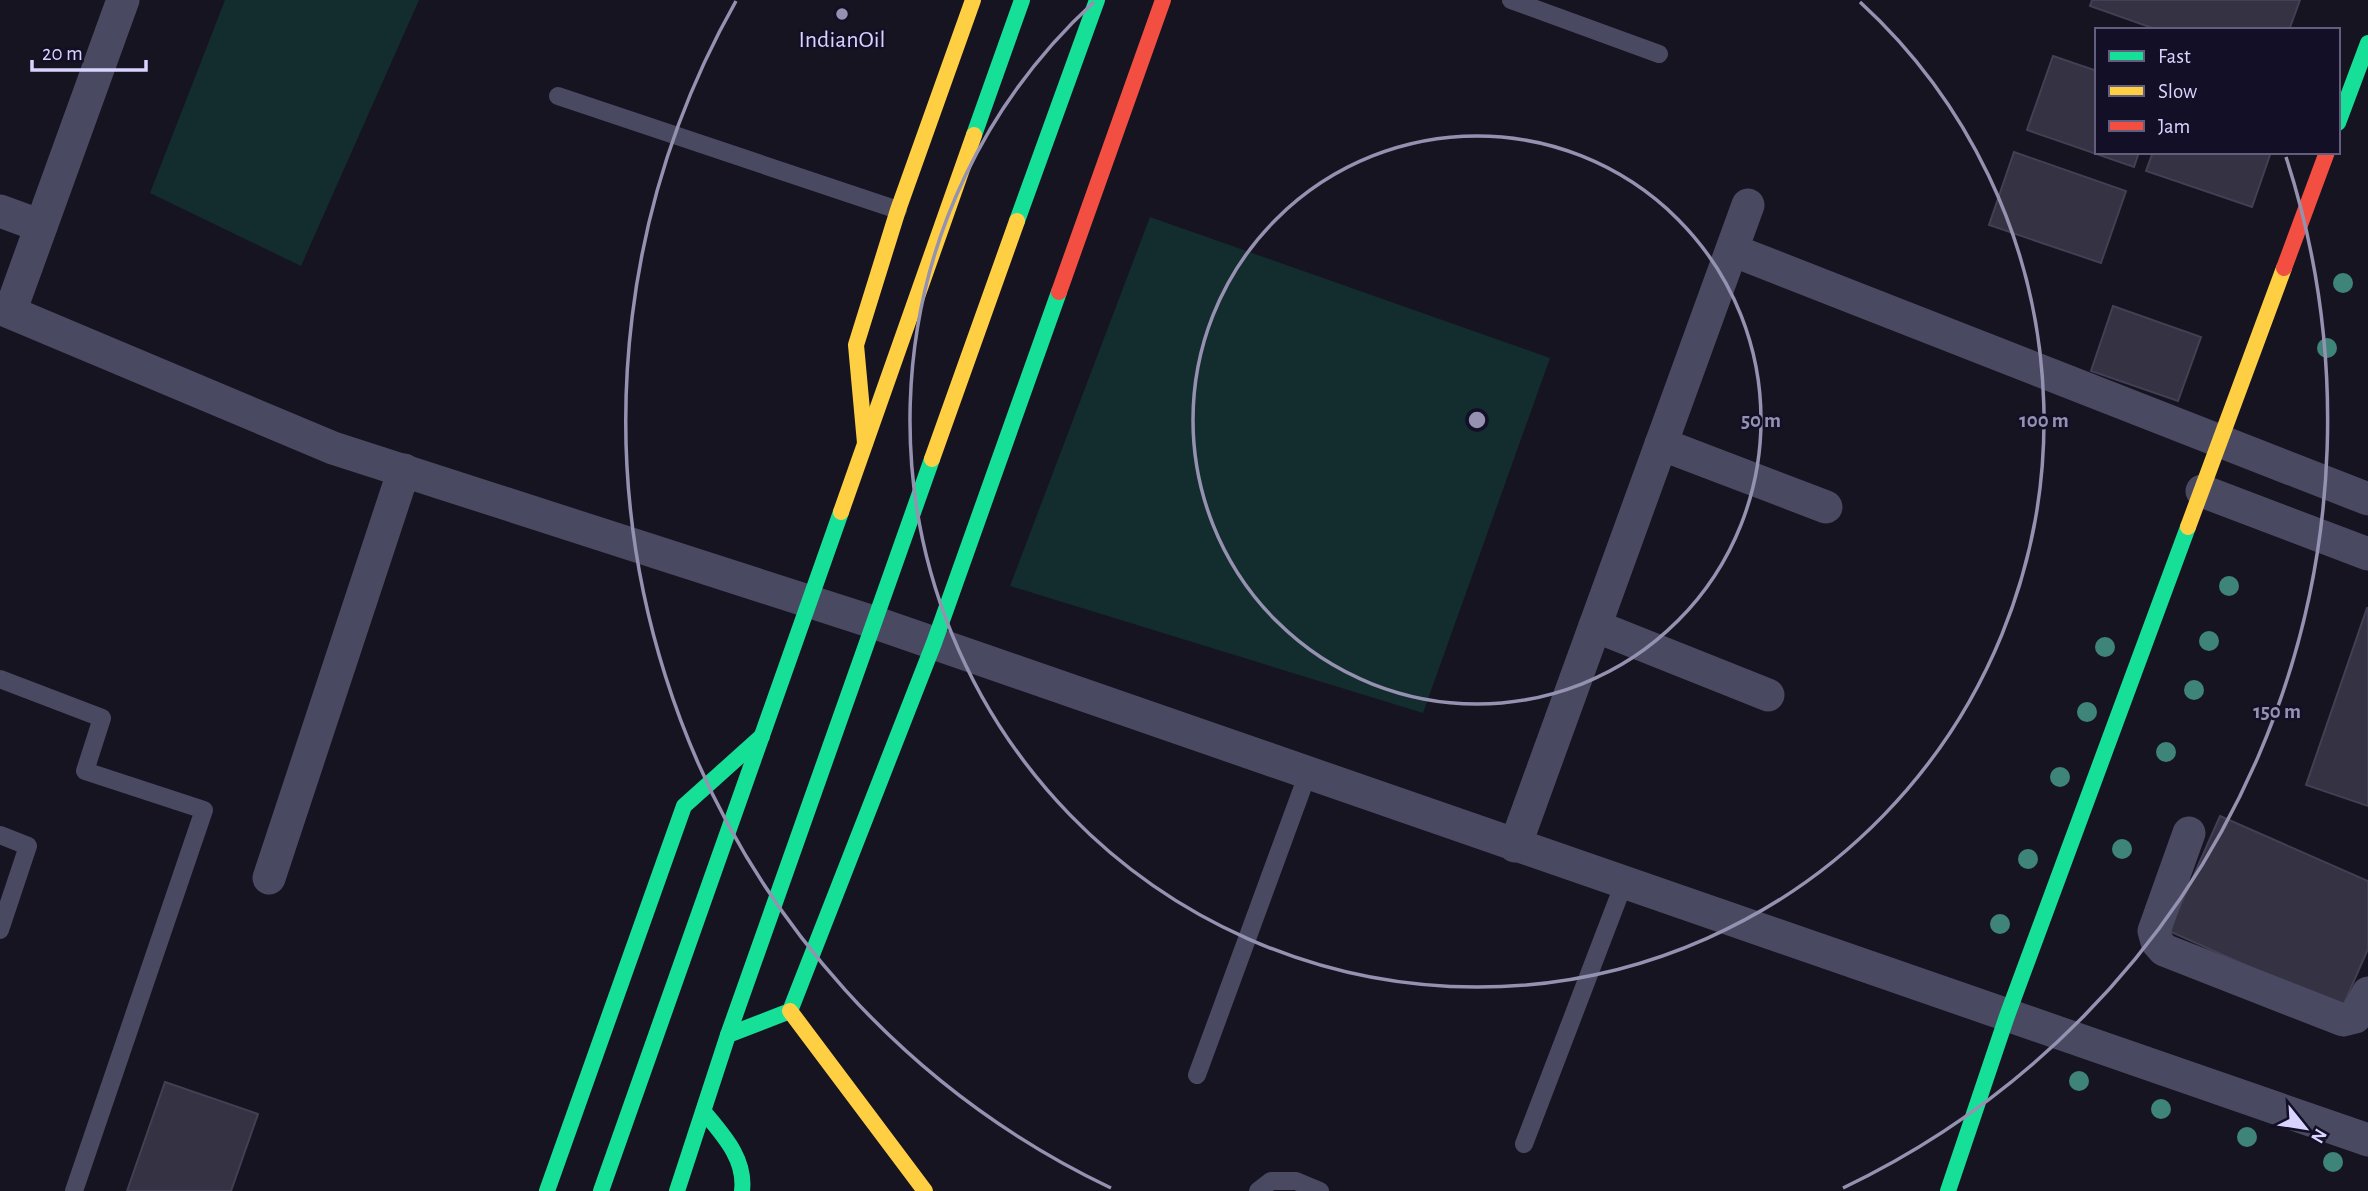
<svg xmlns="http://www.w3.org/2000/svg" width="2368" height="1191" font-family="'Alegreya Sans',sans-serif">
<rect width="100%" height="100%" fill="#161421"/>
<!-- green -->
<g fill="#132c2d">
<path d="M 225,0 L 419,0 L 301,266 L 150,193 Z"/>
<path d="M 1150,217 L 1550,358 L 1423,713 L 1010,586 Z"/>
</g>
<!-- building -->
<g fill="#343243" stroke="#433f54" stroke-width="2">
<path d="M 2092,0 L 2300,0 L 2289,30 L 2158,30 L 2090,6 Z"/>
<path d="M 2053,56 L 2097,71 L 2097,152 L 2139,152 L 2134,167 L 2027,130 Z"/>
<path d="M 2014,152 L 2126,191 L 2101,263 L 1989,225 Z"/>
<path d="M 2153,152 L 2271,152 L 2252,207 L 2146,171 Z"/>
<path d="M 2113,306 L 2201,337 L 2178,401 L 2091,371 Z"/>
<path d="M 2367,608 L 2368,608 L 2368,806 L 2306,785 Z"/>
<path d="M 2220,816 L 2368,881 L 2368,949 L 2342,1008 L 2169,931 Z"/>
<path d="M 165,1082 L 258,1114 L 231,1191 L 127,1191 Z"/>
</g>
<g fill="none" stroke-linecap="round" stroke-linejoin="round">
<!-- lane -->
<g stroke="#4a4962" stroke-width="18">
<path d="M 1511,0 L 1659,54"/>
<path d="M 558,96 L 898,210"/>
<path d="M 0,679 L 102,718 L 85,771 L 204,810 L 74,1191"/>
<path d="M 0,835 L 28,846 L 0,930"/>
<path d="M 1197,1075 L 1308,773"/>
<path d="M 1524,1144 L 1624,883"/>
<path d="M 1258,1191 L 1271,1181 L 1296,1181 L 1320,1191"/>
</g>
<!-- street -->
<g stroke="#4a4962" stroke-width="33">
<path d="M 0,211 L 41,226"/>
<path d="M 1732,250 L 2368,499"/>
<path d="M 0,308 L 333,448 L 873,622 L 2368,1140"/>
<path d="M 10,312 L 123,0"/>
<path d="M 1661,444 L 1826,507"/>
<path d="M 2202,491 L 2368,554"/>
<path d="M 1595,626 L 1768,695"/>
<path d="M 2189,833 L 2154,931 L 2157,942 L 2164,950 L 2343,1020 L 2355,1017 L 2368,993"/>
<path d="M 1515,846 L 1748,205"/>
<path d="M 269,878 L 404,470"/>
</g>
<!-- fast -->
<g stroke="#16e098" stroke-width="16">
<path d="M 2338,123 L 2368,43"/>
<path d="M 974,135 L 1022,0"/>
<path d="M 1017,221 L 1097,0"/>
<path d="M 728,1035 L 790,1011 L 934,643 L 1059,292"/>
<path d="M 704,1112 C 723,1135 746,1159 742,1191"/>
<path d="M 547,1191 L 684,806 L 762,736"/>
<path d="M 601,1191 L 841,512"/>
<path d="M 677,1191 L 728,1035 L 932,459"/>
<path d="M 1948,1191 L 2007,1016 L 2188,527"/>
</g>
<!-- slow -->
<g stroke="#ffcf43" stroke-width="16">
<path d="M 865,443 L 856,345 L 898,210 L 973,0"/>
<path d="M 932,459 L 1017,221"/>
<path d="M 841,512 L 974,135"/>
<path d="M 2188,527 L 2284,268"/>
<path d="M 790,1011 L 925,1191"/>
</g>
<!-- jam -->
<g stroke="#f24e42" stroke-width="16">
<path d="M 2284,268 L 2327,152"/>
<path d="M 1059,292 L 1163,0"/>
</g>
</g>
<!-- trees -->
<g fill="#3e8478">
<circle cx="2343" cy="283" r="10"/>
<circle cx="2327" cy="348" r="10"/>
<circle cx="2229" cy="586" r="10"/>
<circle cx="2209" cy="641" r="10"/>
<circle cx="2105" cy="647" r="10"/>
<circle cx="2194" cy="690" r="10"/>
<circle cx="2087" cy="712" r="10"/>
<circle cx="2166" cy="752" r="10"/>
<circle cx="2060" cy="777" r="10"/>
<circle cx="2122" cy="849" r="10"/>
<circle cx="2028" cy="859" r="10"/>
<circle cx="2000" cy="924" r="10"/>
<circle cx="2079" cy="1081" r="10"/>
<circle cx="2161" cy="1109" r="10"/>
<circle cx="2247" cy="1137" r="10"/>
<circle cx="2333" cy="1162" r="10"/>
</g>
<!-- distance rings -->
<g fill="none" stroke="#9591b1" stroke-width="3.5">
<circle cx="1477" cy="420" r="284"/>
<path d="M1860 2A567 567 0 1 1 1094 2"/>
<path d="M1111 1188A851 851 0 0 1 736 1M2286 157A851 851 0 0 1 1843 1188"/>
</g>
<!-- markers -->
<circle fill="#9591b1" stroke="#130f26" stroke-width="2.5" cx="842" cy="14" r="7"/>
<g text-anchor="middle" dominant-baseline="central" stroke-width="5" stroke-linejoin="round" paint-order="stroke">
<!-- poi labels -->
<g font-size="24" fill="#d9d4ff" stroke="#130f26">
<text x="842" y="40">IndianOil</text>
</g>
</g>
<circle cx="1477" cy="420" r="10" fill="#9591b1" stroke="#130f26" stroke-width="3.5"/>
<g font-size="21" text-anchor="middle" font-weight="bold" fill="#9591b1" stroke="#130f26" stroke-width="5" stroke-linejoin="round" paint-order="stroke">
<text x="1761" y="427">50 m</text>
<text x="2044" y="427">100 m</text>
<text x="2277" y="718">150 m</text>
</g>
<!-- legend -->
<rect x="2095" y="28" width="245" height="126" fill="#130f26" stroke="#625e7d" stroke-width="2"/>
<rect x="2109" y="51" width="35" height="10" fill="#16e098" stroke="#625e7d" stroke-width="2"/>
<text x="2158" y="63" font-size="21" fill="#d9d4ff">Fast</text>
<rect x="2109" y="86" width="35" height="10" fill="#ffcf43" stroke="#625e7d" stroke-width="2"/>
<text x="2158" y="98" font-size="21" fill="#d9d4ff">Slow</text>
<rect x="2109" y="121" width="35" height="10" fill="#f24e42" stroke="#625e7d" stroke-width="2"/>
<text x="2158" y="133" font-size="21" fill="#d9d4ff">Jam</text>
<!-- north arrow -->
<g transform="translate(2305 1128) rotate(120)" stroke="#130f26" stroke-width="5" paint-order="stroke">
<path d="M0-5L12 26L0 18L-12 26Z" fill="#d9d4ff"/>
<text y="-10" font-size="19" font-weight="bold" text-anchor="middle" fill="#d9d4ff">N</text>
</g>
<!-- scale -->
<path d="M32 60v10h114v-10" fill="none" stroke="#d9d4ff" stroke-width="3.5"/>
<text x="42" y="60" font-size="21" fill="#d9d4ff" stroke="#130f26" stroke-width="5" paint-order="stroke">20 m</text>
</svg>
